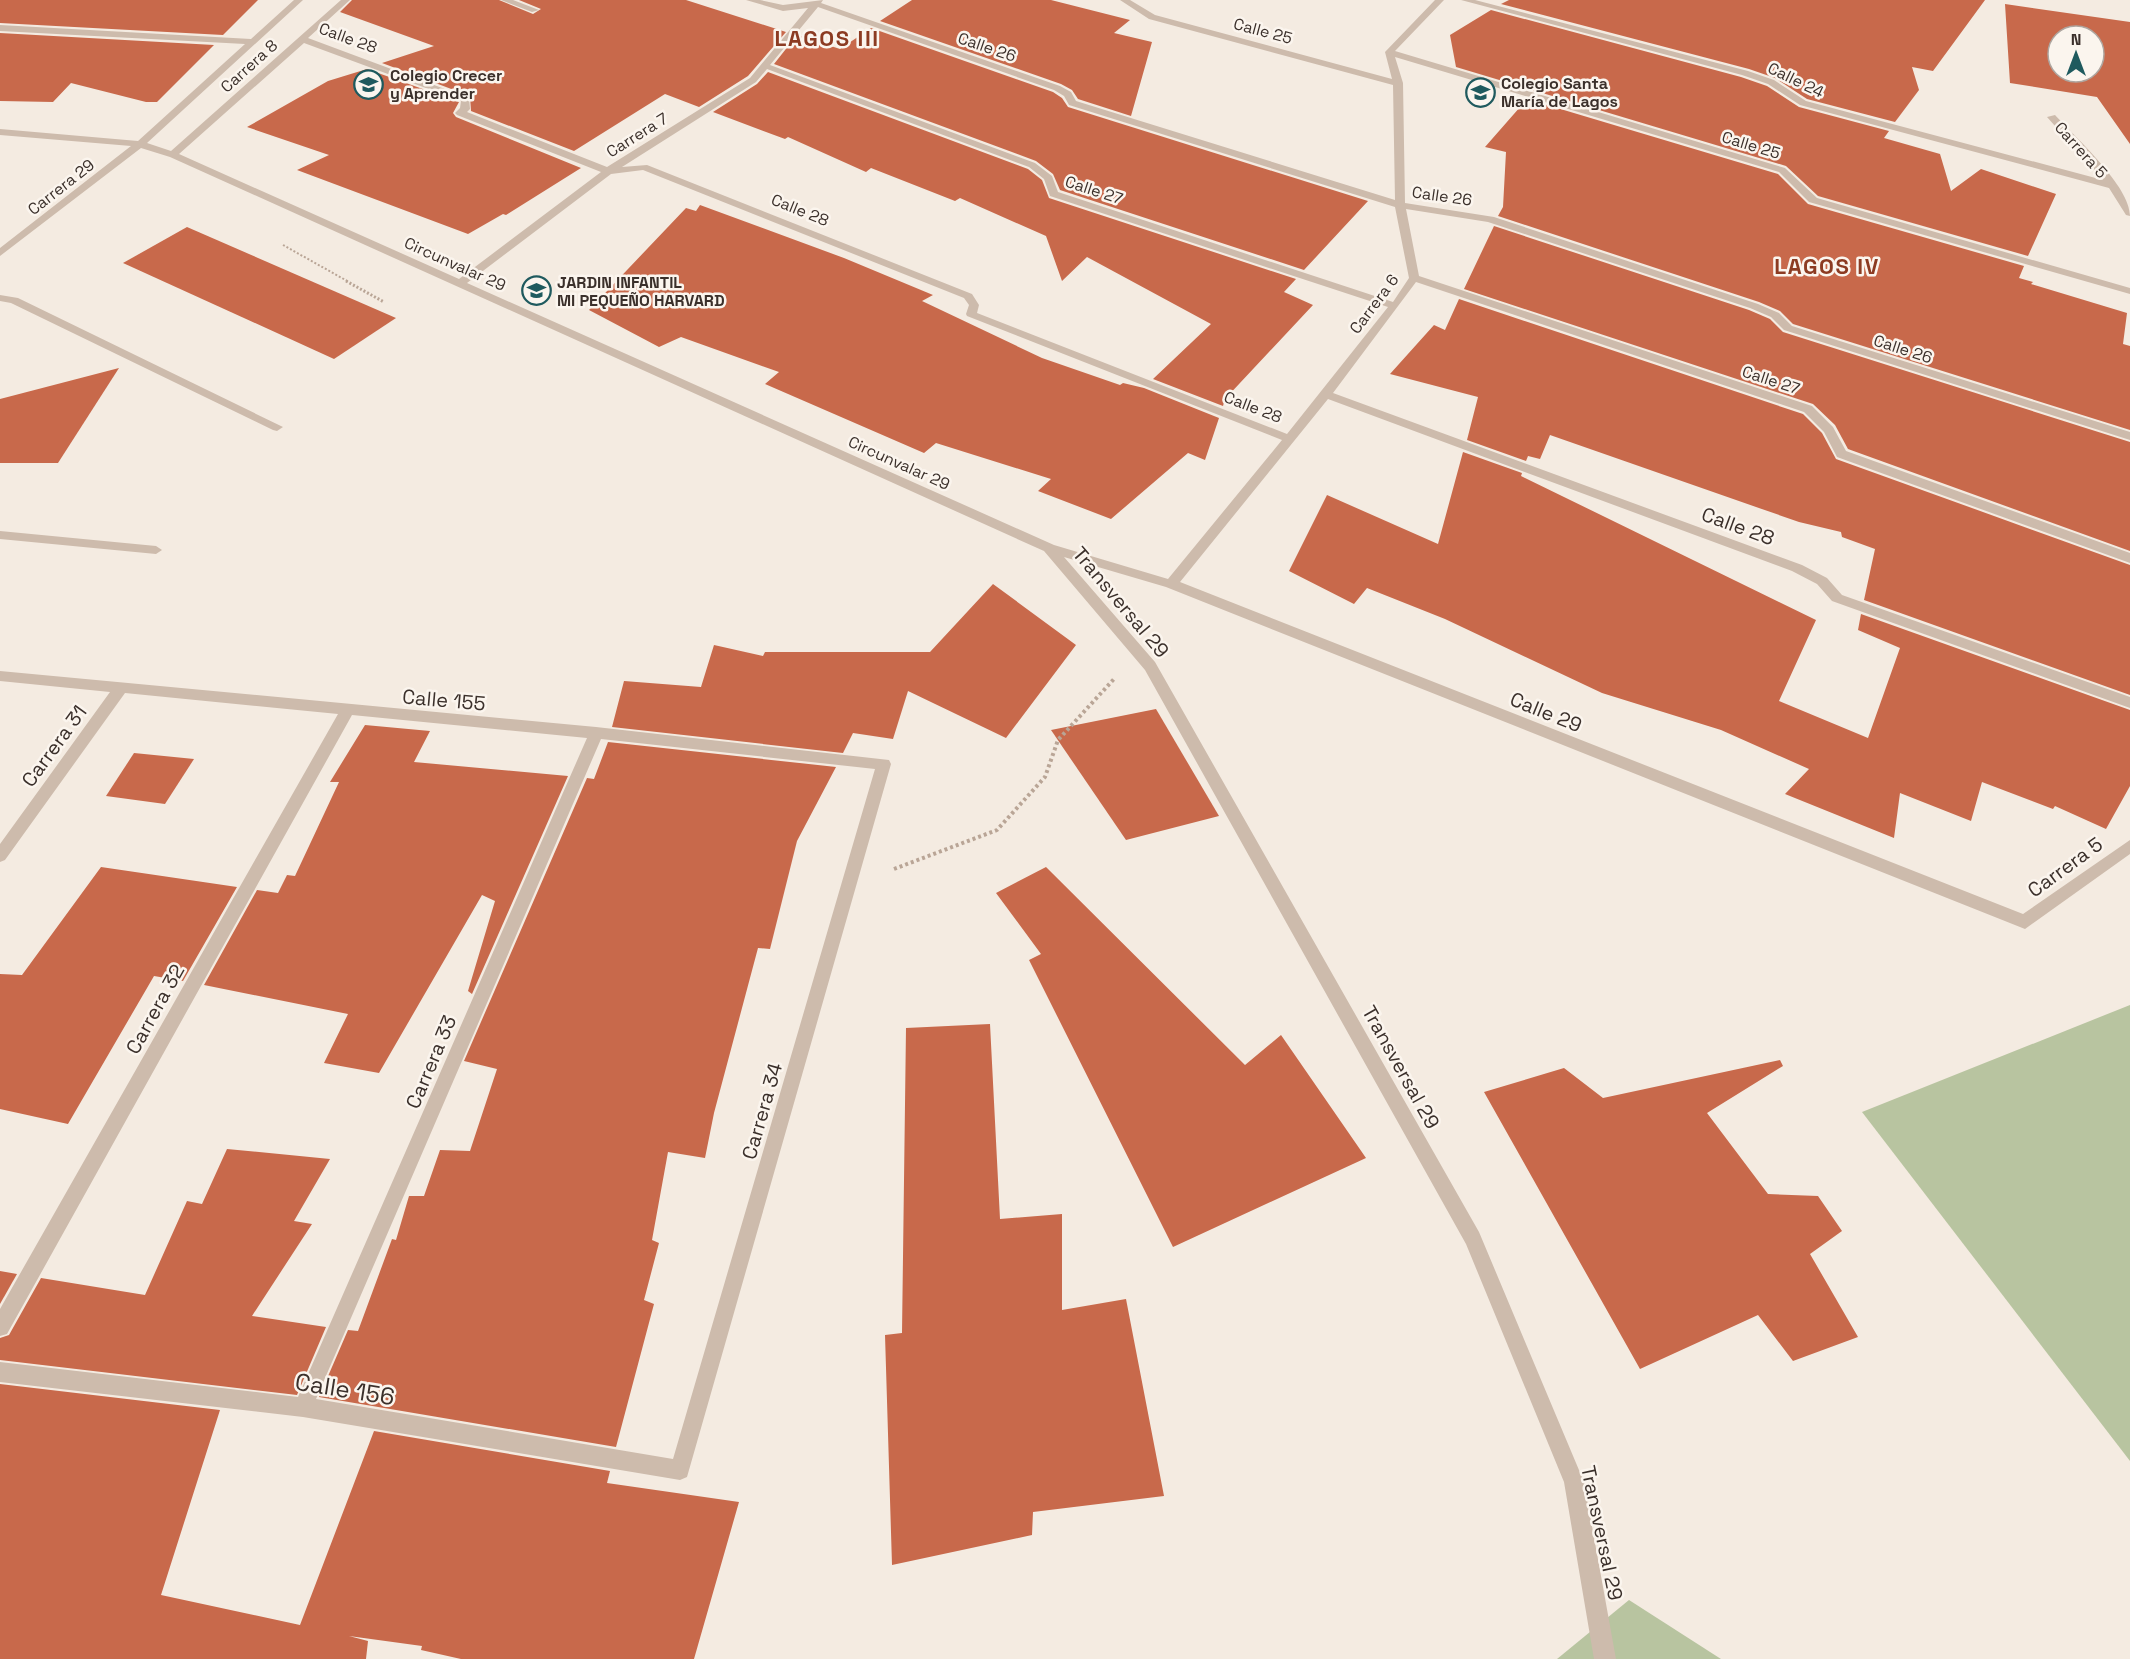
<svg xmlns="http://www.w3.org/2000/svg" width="2130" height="1659" font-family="'Space Grotesk',sans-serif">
<rect width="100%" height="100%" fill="#f4ebe1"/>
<!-- green -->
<g fill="#b8c4a0">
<path d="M 2130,1005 L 2130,1461 L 1862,1112 Z"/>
<path d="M 1629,1600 L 1721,1659 L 1557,1659 Z"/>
</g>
<!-- building -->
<g fill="#c8694b" fill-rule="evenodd">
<path d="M 0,0 L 258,0 L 223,35 L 0,23 Z"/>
<path d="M 352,0 L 499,0 L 533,14 L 541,9 L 519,0 L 686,0 L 786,32 L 748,76 L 699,107 L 665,94 L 574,151 L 471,111 L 470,96 L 382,63 L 434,46 L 340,12 Z"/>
<path d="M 912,0 L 1051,0 L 1130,20 L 1114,33 L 1152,42 L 1131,116 L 1078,99 L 1072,90 L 1061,84 L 880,21 Z"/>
<path d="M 1509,0 L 1985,0 L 1933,71 L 1912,67 L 1919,90 L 1895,122 L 1807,99 L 1775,78 L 1749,69 L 1501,4 Z"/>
<path d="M 2005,4 L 2130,22 L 2130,144 L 2097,97 L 2010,83 ZM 2058,36 L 2094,36 L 2094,72 L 2058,72 Z"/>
<path d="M 1491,10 L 1741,77 L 1767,86 L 1799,107 L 1889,131 L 1884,138 L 1940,154 L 1951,191 L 1981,169 L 2056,194 L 2028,256 L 1818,196 L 1786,166 L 1456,67 L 1450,35 Z"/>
<path d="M 871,28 L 1053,92 L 1062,98 L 1068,107 L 1368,201 L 1304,270 L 1060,190 L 1053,174 L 1036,161 L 774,64 L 797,35 L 840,49 Z"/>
<path d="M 0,33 L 214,45 L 157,102 L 146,102 L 71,83 L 53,102 L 0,101 Z"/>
<path d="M 367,69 L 459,102 L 453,113 L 456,117 L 581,168 L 506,215 L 503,214 L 468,234 L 297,170 L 329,155 L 247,127 L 328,81 Z"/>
<path d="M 768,72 L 1028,169 L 1042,180 L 1049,198 L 1296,279 L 1284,292 L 1313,305 L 1225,399 L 1223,406 L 1153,379 L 1211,324 L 1087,257 L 1062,281 L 1046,236 L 960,198 L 955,201 L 871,168 L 866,172 L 788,137 L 785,139 L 713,112 L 757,84 Z"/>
<path d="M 1527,99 L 1778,174 L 1808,204 L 2024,266 L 2019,278 L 2033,282 L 2031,284 L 2127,313 L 2123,344 L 2130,346 L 2130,430 L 1793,324 L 1780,311 L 1759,302 L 1498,216 L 1503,207 L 1506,152 L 1485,147 Z"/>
<path d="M 700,205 L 844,258 L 933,295 L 922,301 L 1042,358 L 1120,385 L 1123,383 L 1144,388 L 1219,418 L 1205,460 L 1188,453 L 1111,519 L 1038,491 L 1051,479 L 936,443 L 924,453 L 765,384 L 779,372 L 681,337 L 659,347 L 589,310 L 686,208 L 696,211 Z"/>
<path d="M 1494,226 L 1749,310 L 1770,319 L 1783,332 L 2130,442 L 2130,551 L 1848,449 L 1835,425 L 1813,404 L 1464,289 Z"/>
<path d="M 187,227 L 396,318 L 334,359 L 123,263 Z"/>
<path d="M 1459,299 L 1803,414 L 1822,433 L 1836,459 L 2130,565 L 2130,695 L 1864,600 L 1875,549 L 1842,537 L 1841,532 L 1799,522 L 1550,435 L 1540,459 L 1528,456 L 1526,461 L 1467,440 L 1478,397 L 1390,374 L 1434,325 L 1445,330 Z"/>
<path d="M 119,368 L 58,463 L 0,463 L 0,399 Z"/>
<path d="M 1463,452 L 1522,473 L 1521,476 L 1816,620 L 1779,701 L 1868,738 L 1900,648 L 1858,630 L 1861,614 L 2130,710 L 2130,786 L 2106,829 L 2055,806 L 2053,809 L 1982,782 L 1971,821 L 1900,793 L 1894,838 L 1785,794 L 1809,769 L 1721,730 L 1602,693 L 1445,619 L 1367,588 L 1354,604 L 1289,571 L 1327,495 L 1438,544 Z"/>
<path d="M 993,584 L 1076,645 L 1006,738 L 908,691 L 893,739 L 853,733 L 843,753 L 612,727 L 624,681 L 701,687 L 714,645 L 763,656 L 765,652 L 930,652 Z"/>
<path d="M 1156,709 L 1219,816 L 1126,840 L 1051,730 Z"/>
<path d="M 365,725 L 430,731 L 414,762 L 568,776 L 472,994 L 468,991 L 495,901 L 482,895 L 379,1073 L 324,1063 L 348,1014 L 204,985 L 257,890 L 278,893 L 287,875 L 295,876 L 339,782 L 330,782 Z"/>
<path d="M 608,742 L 836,767 L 797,841 L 770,949 L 758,948 L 714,1113 L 705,1158 L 668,1152 L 652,1240 L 659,1243 L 644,1300 L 654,1304 L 616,1447 L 319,1397 L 348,1330 L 358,1331 L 392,1239 L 396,1240 L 409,1196 L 424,1196 L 440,1150 L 470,1151 L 497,1069 L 464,1061 L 587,778 L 594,779 Z"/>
<path d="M 134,753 L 194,759 L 165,804 L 106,796 Z"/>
<path d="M 101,867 L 237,887 L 183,981 L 154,976 L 68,1124 L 0,1109 L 0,974 L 22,975 Z"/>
<path d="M 1046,867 L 1245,1065 L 1281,1035 L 1366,1158 L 1173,1247 L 1029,960 L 1041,954 L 996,893 Z"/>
<path d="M 990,1024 L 1000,1219 L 1062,1214 L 1062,1310 L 1126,1299 L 1164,1496 L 1033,1512 L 1032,1535 L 892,1565 L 885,1335 L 902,1333 L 906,1028 Z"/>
<path d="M 1780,1060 L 1783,1066 L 1707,1113 L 1768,1194 L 1818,1196 L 1842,1231 L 1810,1254 L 1858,1337 L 1793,1361 L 1758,1315 L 1640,1369 L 1484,1092 L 1564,1068 L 1603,1098 Z"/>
<path d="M 227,1149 L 330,1159 L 294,1221 L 312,1224 L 252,1316 L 326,1327 L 297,1395 L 0,1360 L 0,1338 L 9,1335 L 41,1278 L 145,1295 L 187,1201 L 202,1204 Z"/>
<path d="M 0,1271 L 17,1274 L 0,1304 Z"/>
<path d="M 0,1384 L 220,1410 L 161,1595 L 300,1625 L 374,1431 L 610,1471 L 607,1483 L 739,1502 L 694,1659 L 461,1659 L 421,1650 L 422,1646 L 349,1636 L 368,1641 L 366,1659 L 0,1659 Z"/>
</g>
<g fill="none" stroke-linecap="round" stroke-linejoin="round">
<!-- path-far2 -->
<path stroke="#b9a596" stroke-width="2" stroke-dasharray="2 2" stroke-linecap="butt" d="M 283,245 L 349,282"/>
<!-- path-far1 -->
<path stroke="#b9a596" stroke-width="3" stroke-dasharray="2 2" stroke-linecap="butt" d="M 346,281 L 384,302"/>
<!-- path -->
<path stroke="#b9a596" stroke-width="4" stroke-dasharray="3 3" stroke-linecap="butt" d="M 894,869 L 997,830 L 1045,777 L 1058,740 L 1114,679"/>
<!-- minor -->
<g fill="#cdbbac" fill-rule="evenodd">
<path d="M 294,0 L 303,0 L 147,143 L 171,151 L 341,0 L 350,0 L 308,38 L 469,98 L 470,109 L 467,112 L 607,167 L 750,78 L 808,8 L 783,11 L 746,0 L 760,0 L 783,5 L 823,0 L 821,3 L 1060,86 L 1071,92 L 1076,101 L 1395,200 L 1393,85 L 1149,19 L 1120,0 L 1130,0 L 1155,15 L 1392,79 L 1385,52 L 1435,0 L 1444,0 L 1395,51 L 1785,168 L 1817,198 L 2130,288 L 2130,294 L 1809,202 L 1779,172 L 1395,57 L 1403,83 L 1405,203 L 1494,217 L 1758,304 L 1779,313 L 1792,326 L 2130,432 L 2130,440 L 1784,330 L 1771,317 L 1750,308 L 1488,222 L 1406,209 L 1419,276 L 1812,406 L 1833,427 L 1846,451 L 2130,553 L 2130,563 L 1837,457 L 1824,432 L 1804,412 L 1416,282 L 1333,393 L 1802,565 L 1827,578 L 1842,595 L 2130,697 L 2130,708 L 1832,601 L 1817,584 L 1792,571 L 1328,399 L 1180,582 L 2023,914 L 2130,840 L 2130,854 L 2025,929 L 1166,587 L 1064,557 L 1155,662 L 1479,1232 L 1584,1482 L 1616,1659 L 1594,1659 L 1564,1482 L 1466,1244 L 1145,670 L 1044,551 L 170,157 L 141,148 L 0,256 L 0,248 L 131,146 L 0,135 L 0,129 L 138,141 L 245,44 L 0,31 L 0,25 L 251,39 ZM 818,7 L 1054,90 L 1064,96 L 1069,105 L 1395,207 L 1409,278 L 1393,302 L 1058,192 L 1052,176 L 1035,163 L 770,65 ZM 304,43 L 461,101 L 460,108 L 455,113 L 457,115 L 601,172 L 459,279 L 179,154 ZM 767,69 L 1029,167 L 1044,179 L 1050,196 L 1388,307 L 1287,434 L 977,313 L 979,305 L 972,294 L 647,165 L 622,167 L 756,82 ZM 643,170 L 964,298 L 969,305 L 966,314 L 967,316 L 1282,440 L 1168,579 L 1054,545 L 467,283 L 611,174 Z"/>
<path d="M 501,0 L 513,0 L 539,10 L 532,12 Z"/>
<path d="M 1461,0 L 1475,0 L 1748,71 L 1774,80 L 1806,101 L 2103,180 L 2047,117 L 2055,115 C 2076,138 2130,186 2130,216 L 2126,215 L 2109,188 L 1800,105 L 1768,84 L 1742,75 Z"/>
<path d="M 0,295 L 18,298 L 283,427 L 277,431 L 273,430 L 11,303 L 0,301 Z"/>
<path d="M 0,531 L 156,546 L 162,550 L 156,554 L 0,539 Z"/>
<path d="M 0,671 L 596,727 L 889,760 L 891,764 L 687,1477 L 680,1480 L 303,1417 L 0,1382 L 0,1362 L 298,1397 L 587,738 L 352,715 L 7,1334 L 0,1336 L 0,1309 L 338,714 L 125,693 L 5,860 L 0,862 L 0,844 L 110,692 L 0,681 ZM 601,739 L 875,769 L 673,1459 L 316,1399 Z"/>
</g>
</g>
<!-- icons -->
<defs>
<symbol id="school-ring" viewBox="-11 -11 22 22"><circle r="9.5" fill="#fbf5ee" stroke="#1f5a5e" stroke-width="1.5"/><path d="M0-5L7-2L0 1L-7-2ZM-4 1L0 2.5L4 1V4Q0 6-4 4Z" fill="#1f5a5e"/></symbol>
</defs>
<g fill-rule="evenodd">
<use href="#school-ring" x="352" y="68" width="33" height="33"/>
<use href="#school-ring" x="1464" y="76" width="33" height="33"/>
<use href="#school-ring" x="520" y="274" width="33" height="33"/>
</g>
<g text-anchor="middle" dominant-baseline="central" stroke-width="5" stroke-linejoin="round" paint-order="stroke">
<!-- far-street labels -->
<g font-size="16" fill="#3b302b" stroke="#fbf5ee">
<text transform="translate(1263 31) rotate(15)">Calle 25</text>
<text transform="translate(348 38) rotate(20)">Calle 28</text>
<text transform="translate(987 47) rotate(19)">Calle 26</text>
<text transform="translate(249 66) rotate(-42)">Carrera 8</text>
<text transform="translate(1796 80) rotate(26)">Calle 24</text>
<text transform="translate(637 135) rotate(-32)">Carrera 7</text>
<text transform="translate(1751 145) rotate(17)">Calle 25</text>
<text transform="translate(2081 150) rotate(48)">Carrera 5</text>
<text transform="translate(61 187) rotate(-38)">Carrera 29</text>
<text transform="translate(1094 190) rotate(18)">Calle 27</text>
<text transform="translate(1442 196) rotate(8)">Calle 26</text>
<text transform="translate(800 210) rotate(22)">Calle 28</text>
<text transform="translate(455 264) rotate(24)">Circunvalar 29</text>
<text transform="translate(1374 304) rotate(-53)">Carrera 6</text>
<text transform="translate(1903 349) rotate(18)">Calle 26</text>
<text transform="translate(1771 380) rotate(18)">Calle 27</text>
<text transform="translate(1253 407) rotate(21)">Calle 28</text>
<text transform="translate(899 463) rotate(24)">Circunvalar 29</text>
</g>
<!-- far-poi labels -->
<g font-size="16" font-weight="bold" fill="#3b302b" stroke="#fbf5ee" text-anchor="start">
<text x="390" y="75">Colegio Crecer<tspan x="390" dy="18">y Aprender</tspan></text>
<text x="1501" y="83">Colegio Santa<tspan x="1501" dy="18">María de Lagos</tspan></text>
<text x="557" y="282">JARDIN INFANTIL<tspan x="557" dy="18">MI PEQUEÑO HARVARD</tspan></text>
</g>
<!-- street labels -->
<g font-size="20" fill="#3b302b" stroke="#fbf5ee">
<text transform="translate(1738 526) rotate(20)">Calle 28</text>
<text transform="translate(1121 602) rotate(50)">Transversal 29</text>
<text transform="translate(444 700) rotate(5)">Calle 155</text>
<text transform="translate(1546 712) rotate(22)">Calle 29</text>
<text transform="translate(54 746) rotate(-54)">Carrera 31</text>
<text transform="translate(2065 867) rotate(-36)">Carrera 5</text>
<text transform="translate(155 1009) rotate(-61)">Carrera 32</text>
<text transform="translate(431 1062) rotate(-67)">Carrera 33</text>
<text transform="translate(1401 1067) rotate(61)">Transversal 29</text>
<text transform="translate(762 1111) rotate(-74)">Carrera 34</text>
<text transform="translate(1602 1533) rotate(78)">Transversal 29</text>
</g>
<!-- far-district labels -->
<g font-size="22" font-weight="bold" letter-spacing="1.5" fill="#8c3b22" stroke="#fbf5ee">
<text x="827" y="38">LAGOS III</text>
<text x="1827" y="266">LAGOS IV</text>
</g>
<!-- near-street labels -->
<g font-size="24" fill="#3b302b" stroke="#fbf5ee">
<text transform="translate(345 1389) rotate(9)">Calle 156</text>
</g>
</g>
<!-- north arrow -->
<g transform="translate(2076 54)"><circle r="28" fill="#fbf5ee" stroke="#aea6a0" stroke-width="1.5"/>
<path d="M0-4.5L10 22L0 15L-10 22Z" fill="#1f5a5e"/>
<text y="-9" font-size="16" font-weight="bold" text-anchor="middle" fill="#3b302b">N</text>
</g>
</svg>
